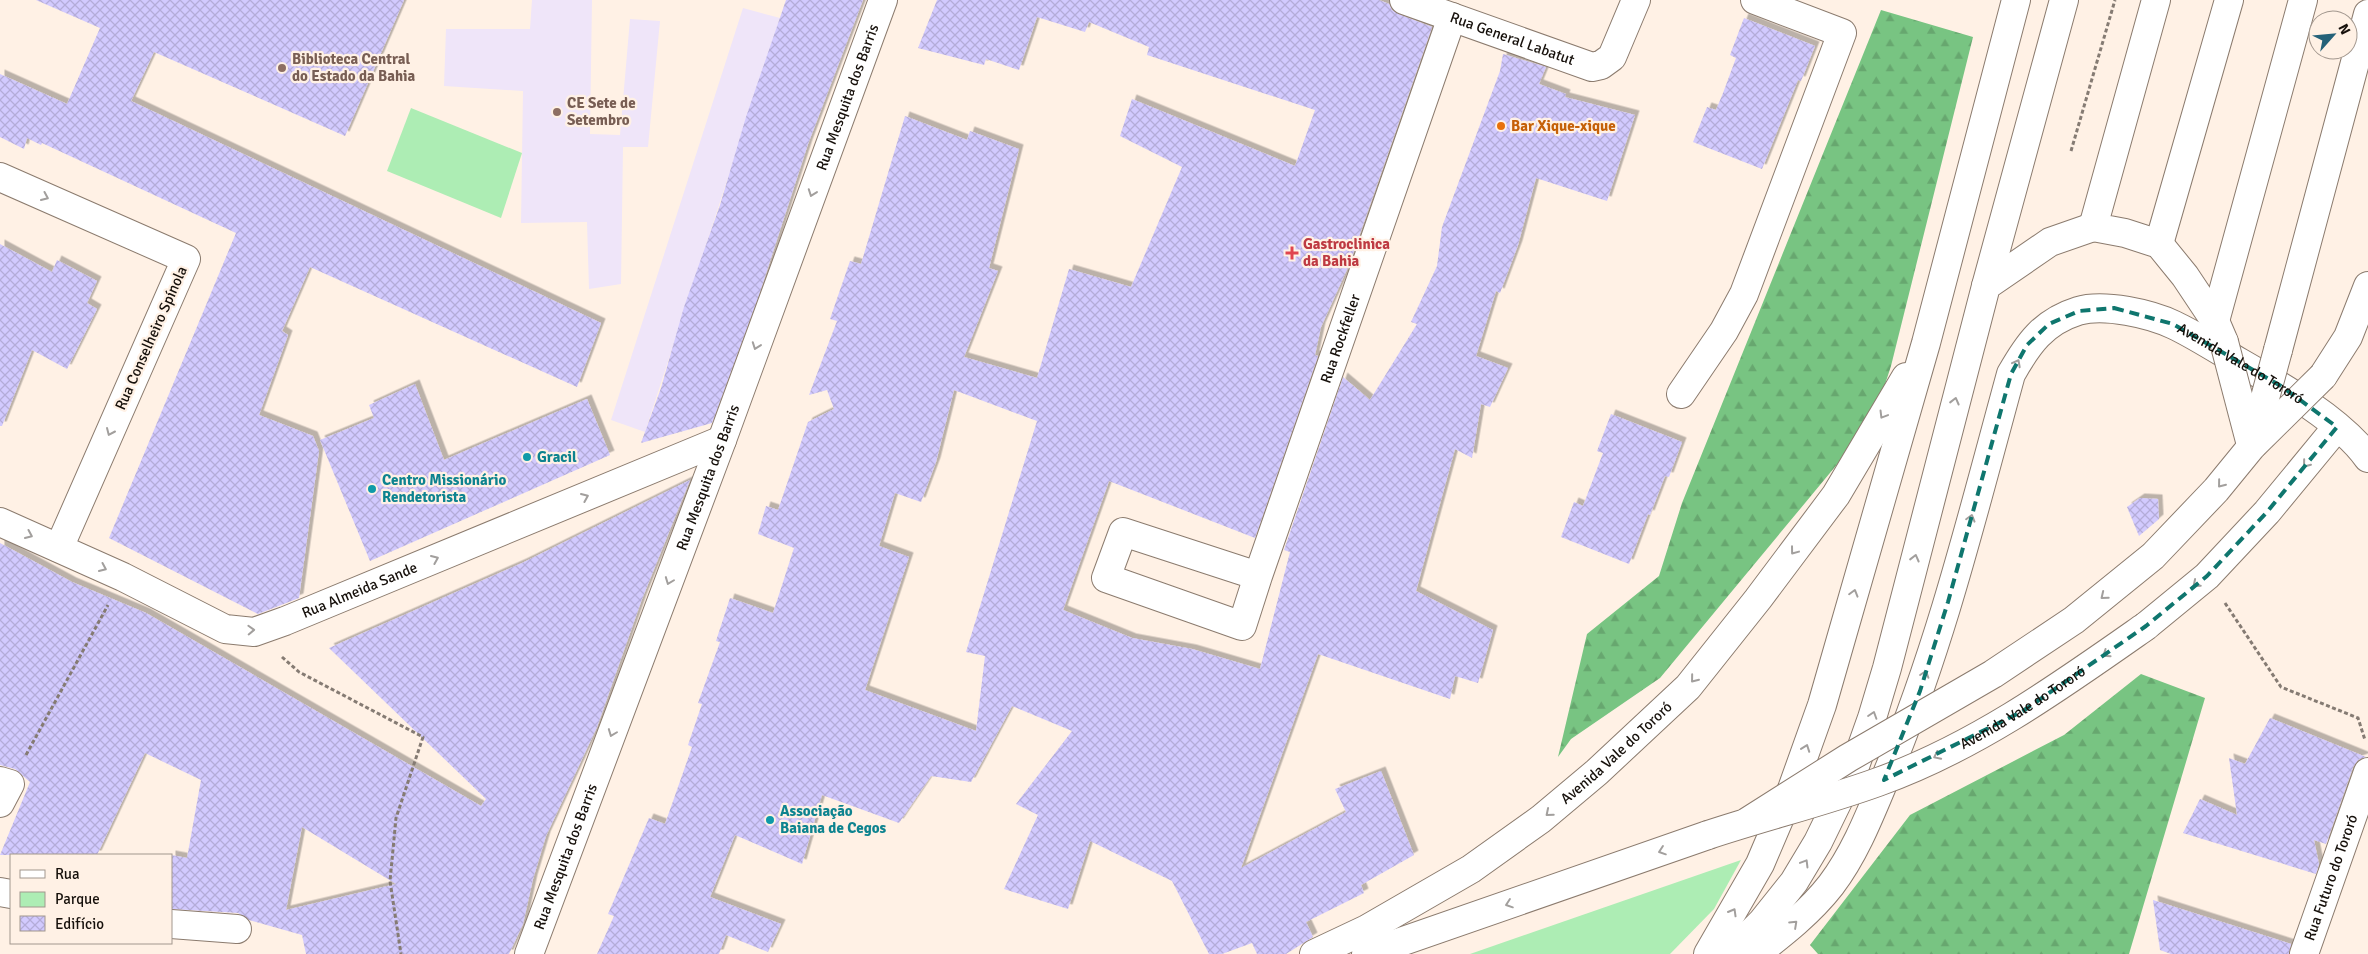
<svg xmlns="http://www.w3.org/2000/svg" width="2368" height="954" font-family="Signika,sans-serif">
<defs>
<pattern id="forest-firs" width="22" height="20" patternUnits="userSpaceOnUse" patternTransform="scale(1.25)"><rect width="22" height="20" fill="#78c482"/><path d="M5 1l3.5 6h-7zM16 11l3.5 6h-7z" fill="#67a76f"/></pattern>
<pattern id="building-cross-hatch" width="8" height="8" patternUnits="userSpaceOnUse" patternTransform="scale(1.25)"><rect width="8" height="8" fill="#d2cafe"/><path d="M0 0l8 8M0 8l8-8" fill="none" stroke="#b4acd8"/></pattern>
<filter id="shadow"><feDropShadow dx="4.5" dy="-4.5" stdDeviation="0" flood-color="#0004"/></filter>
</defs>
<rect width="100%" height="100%" fill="#fff1e5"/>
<!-- education -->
<g fill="#efe5f9">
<path d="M 532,0 L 592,0 L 590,134 L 620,135 L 630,19 L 660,21 L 648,147 L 623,147 L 621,284 L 589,289 L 587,222 L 521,223 L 523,91 L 444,86 L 446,29 L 530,29 Z"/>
<path d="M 743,8 L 780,18 L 645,432 L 611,420 Z"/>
</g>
<!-- forest -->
<g fill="url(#forest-firs)">
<path d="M 1881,10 L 1973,37 L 1891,366 L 1873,421 L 1660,678 L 1571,739 L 1558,757 L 1587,634 L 1659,576 L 1682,503 Z"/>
<path d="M 2141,674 L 2205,698 L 2129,954 L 1818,954 L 1810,945 L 1910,815 L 2064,735 Z"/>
</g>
<!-- park -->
<g fill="#adedb4">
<path d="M 411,108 L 522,153 L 501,218 L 387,171 Z"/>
<path d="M 1741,860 L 1714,909 L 1670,954 L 1470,954 Z"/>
</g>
<!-- building -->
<g fill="url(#building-cross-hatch)" fill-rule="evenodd" filter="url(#shadow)">
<path d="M 36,0 L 404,0 L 345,136 L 154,52 L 131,101 L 601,323 L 577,387 L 310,267 L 282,331 L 288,335 L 259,415 L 313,436 L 319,451 L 299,598 L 258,614 L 109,538 L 236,233 L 42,143 L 41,145 L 27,138 L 24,149 L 0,137 L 0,74 L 67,104 L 100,28 Z"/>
<path d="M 786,0 L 863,0 L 808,144 L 759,295 L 712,423 L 641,443 L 661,388 L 684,307 L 720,205 L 746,117 Z"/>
<path d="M 937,0 L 1379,0 L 1389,4 L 1392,10 L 1398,14 L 1432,27 L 1349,265 L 1321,327 L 1315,355 L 1318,356 L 1255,538 L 1109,481 L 1063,610 L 1132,638 L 1192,649 L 1260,669 L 1290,552 L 1284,550 L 1343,377 L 1370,400 L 1417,324 L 1411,322 L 1437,266 L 1442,227 L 1500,71 L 1503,54 L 1546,67 L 1539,84 L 1566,94 L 1565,97 L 1635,115 L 1607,201 L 1536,178 L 1518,245 L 1500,293 L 1496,291 L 1476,356 L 1508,368 L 1490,407 L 1481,404 L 1472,458 L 1455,449 L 1416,591 L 1493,630 L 1478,683 L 1455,676 L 1450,699 L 1318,654 L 1241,868 L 1346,812 L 1335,789 L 1381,771 L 1414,855 L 1361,885 L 1364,893 L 1306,922 L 1313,937 L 1286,954 L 1257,954 L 1252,943 L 1222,954 L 1209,954 L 1172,881 L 1090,841 L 1068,909 L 1004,889 L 1038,815 L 1016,804 L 1072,731 L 1012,706 L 971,782 L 931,776 L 899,823 L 822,795 L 802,864 L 735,835 L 710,897 L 781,924 L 768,952 L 726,935 L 719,954 L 597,954 L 614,916 L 608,914 L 649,818 L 665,824 L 692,747 L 688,745 L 702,704 L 698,703 L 720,642 L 716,641 L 730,598 L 773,613 L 794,548 L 758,534 L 766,506 L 778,510 L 808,422 L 834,409 L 827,390 L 809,395 L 837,321 L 830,319 L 850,261 L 861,264 L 905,116 L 967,140 L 970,131 L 1019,149 L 989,268 L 998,271 L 964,357 L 1037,378 L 1069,269 L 1131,287 L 1182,167 L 1120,136 L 1132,99 L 1295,166 L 1315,110 L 1147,55 L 1149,47 L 1089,22 L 1085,32 L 1037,17 L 1019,70 L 986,59 L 984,65 L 918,48 ZM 954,390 L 1037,421 L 966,652 L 985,656 L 976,731 L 865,690 L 909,557 L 879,546 L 895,493 L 921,502 L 936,462 Z"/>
<path d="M 1744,18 L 1815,46 L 1801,81 L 1798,80 L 1762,169 L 1693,142 L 1707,107 L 1716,110 L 1723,93 L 1736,58 L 1730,55 Z"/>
<path d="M 0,244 L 52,272 L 57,260 L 97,281 L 87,303 L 97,309 L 67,369 L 32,350 L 2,426 L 0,426 Z"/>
<path d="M 415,384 L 444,460 L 587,399 L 610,455 L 370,561 L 320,440 L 374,418 L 369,405 Z"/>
<path d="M 1611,414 L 1682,442 L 1669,477 L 1665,476 L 1650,515 L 1648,514 L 1629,564 L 1561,537 L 1574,502 L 1583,506 L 1603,453 L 1597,451 Z"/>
<path d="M 690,480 L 642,599 L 597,727 L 546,836 L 533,879 L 523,924 L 509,954 L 306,954 L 302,935 L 249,920 L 238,913 L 171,909 L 171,855 L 187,858 L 201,780 L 145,753 L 97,855 L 0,855 L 30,782 L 15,769 L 0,765 L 0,543 L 72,582 L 146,613 L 481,806 L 486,799 L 329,648 L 522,563 ZM 302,827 L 396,884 L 286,910 Z"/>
<path d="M 2140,498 L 2158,499 L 2159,519 L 2139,536 L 2127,507 Z"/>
<path d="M 2270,718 L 2366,757 L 2358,760 L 2353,767 L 2326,844 L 2314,840 L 2319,864 L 2316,874 L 2183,833 L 2200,799 L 2237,815 L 2229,758 L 2245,764 Z"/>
<path d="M 2153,900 L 2291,944 L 2289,954 L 2171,954 L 2160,950 Z"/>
</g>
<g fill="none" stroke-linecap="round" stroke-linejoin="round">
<defs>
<g id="minor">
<path id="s1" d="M 1404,0 L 1592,67 L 1601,65 L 1612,57 L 1636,0"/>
<path d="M 2156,0 L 2093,227 L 2125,233 L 2159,244 L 2185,276 L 2215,321 L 2224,342"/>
<path d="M 0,177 L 186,259 L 59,548"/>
<path d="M 2159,244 L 2229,0"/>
<path d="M 1986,286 L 2064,0"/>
<path d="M 2215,321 L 2303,0"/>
<path d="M 2278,350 L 2368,14"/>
<path d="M 2323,376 L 2348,337 L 2368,286"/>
<path d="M 1681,394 L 1724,331 L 1744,294 L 1842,33 L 1755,0"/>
<path id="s2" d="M 0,522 L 123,577 L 225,629 L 254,632 L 285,621 L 722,440"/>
<path id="s3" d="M 1258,576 L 1242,626 L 1106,578 L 1123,532 L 1258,576 L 1452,17"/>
<path d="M 2146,626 L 2207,576 L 2267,512 L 2337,427"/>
<path d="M 0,781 L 10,784 L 0,803"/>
<path d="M 0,892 L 11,894"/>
<path d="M 171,924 L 237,929"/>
<path id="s4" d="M 529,954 L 722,440 L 883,0"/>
<path id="s5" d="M 1314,954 L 1367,929 L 1471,869 L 1541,819 L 1597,772 L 1688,687 L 1758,599 L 1836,495 L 1906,377"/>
<path d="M 1366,954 L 1708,835"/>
<path d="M 1708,954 L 1760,864 L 1792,789 L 1822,705 L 1926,343 L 2016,0"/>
<path d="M 1730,954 L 1762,922 L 1794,882 L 1818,842 L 1855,766 L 1872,718 L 1887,668 L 1986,286 L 2050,242 L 2093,227"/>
<path id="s6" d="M 1756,954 C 1783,933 1810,912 1831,885 C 1856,852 1871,812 1887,774 C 1941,645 1974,509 2011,374 C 2028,344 2043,322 2078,311 C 2104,303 2151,314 2174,325 C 2193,334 2210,345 2227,355 C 2270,380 2339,417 2368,458"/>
<path id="s7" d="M 2304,954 L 2368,772"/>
</g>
</defs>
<!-- minor casing -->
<use href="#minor" stroke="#8b7b6e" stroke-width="30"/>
<!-- path -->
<g stroke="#857b73" stroke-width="3" stroke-dasharray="4 2.5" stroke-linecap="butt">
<path d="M 2071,151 L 2115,0"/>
<path d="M 2225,603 L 2281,687 L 2358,718 L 2365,740"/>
<path d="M 282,657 L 299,672 L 423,737 L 396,818 L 390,881 L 401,954"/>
<path d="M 26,755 L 108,605"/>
</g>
<!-- minor -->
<use href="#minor" stroke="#fff" stroke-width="28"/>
<defs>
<g id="minor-bridge">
<path d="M 2224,342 L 2251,445"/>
<path d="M 2253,445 L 2323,376"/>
<path d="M 1747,822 L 1848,758 L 1993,674 L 2074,620 L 2153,556 L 2216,490 L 2252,446 L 2278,350"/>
<path id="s8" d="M 1708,835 C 1765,816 1823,802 1878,782 C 1976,747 2062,685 2146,626"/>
</g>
</defs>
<!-- minor-bridge casing -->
<use href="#minor-bridge" stroke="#8b7b6e" stroke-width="30" stroke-linecap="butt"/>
<!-- minor-bridge -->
<use href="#minor-bridge" stroke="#fff" stroke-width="28"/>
</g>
<!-- one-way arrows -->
<defs><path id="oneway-chevron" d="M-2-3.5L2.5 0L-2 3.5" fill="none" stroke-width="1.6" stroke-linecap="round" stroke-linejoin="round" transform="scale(1.25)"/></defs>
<g stroke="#a29f9d">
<use href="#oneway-chevron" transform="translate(812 193) rotate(110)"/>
<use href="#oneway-chevron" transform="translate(45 197) rotate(24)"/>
<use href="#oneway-chevron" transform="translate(756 346) rotate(110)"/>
<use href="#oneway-chevron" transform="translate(2017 363) rotate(-62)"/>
<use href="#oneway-chevron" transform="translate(1955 401) rotate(-76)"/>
<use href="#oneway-chevron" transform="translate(1883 415) rotate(121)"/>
<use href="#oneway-chevron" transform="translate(110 432) rotate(114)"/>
<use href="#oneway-chevron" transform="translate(2306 464) rotate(129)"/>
<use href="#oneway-chevron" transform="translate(2221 484) rotate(129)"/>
<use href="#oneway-chevron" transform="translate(585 497) rotate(-23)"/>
<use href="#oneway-chevron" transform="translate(1971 518) rotate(-74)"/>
<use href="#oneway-chevron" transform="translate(29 535) rotate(24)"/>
<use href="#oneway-chevron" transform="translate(1794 551) rotate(127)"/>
<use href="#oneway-chevron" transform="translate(1915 558) rotate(-76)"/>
<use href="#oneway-chevron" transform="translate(435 559) rotate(-23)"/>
<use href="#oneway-chevron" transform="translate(103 568) rotate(24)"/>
<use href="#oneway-chevron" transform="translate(669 581) rotate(111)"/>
<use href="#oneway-chevron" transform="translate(2196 584) rotate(140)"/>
<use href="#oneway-chevron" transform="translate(1854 593) rotate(-74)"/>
<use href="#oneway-chevron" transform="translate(2104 596) rotate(141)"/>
<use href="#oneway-chevron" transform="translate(251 630) rotate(-2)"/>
<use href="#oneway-chevron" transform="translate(2106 654) rotate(145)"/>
<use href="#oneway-chevron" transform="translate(1925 674) rotate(-72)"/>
<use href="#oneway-chevron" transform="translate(1694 679) rotate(129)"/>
<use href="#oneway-chevron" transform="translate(1873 715) rotate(-72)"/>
<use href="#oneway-chevron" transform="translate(612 733) rotate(111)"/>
<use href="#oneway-chevron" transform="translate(1806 748) rotate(-70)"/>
<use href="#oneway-chevron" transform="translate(1937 756) rotate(154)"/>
<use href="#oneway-chevron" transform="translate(1549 813) rotate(140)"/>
<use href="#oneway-chevron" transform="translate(1662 851) rotate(161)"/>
<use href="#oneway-chevron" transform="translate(1805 863) rotate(-59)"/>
<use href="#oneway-chevron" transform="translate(1509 904) rotate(161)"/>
<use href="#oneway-chevron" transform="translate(1733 912) rotate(-60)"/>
<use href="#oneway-chevron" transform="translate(1794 924) rotate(-43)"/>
</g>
<!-- marked area -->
<path fill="none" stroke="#0f766e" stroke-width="4" stroke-dasharray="10 6" stroke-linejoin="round" d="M 2114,308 L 2173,324 L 2281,386 L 2337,427 L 2267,512 L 2207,576 L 2146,626 L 2023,711 L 1884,780 L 1920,691 L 1948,602 L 2011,374 L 2027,345 L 2049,324 L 2079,311 Z"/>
<!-- markers -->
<g fill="#8d6e63" stroke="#fff1e5" stroke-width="2">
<circle cx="282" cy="68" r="5"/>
<circle cx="557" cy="112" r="5"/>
</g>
<circle fill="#e8710a" stroke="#fff1e5" stroke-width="2" cx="1501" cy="126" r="5"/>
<path fill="#e0444e" stroke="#fff1e5" stroke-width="2" d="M1289.5 245.5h5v5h5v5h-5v5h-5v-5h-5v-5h5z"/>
<g fill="#0f9aa8" stroke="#fff1e5" stroke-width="2">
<circle cx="527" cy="457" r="5"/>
<circle cx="372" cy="489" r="5"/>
<circle cx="770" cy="820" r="5"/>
</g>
<g text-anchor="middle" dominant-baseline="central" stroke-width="4.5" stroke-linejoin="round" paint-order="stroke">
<!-- street labels -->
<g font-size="15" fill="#16100b" stroke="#fff1e5">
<text stroke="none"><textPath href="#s1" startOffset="115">Rua General Labatut</textPath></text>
<text stroke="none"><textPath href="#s4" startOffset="914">Rua Mesquita dos Barris</textPath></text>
<text transform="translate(151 338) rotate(-66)">Rua Conselheiro Spínola</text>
<text stroke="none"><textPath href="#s3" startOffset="639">Rua Rockfeller</textPath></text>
<text stroke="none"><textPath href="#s6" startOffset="916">Avenida Vale do Tororó</textPath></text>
<text stroke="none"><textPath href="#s4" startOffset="509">Rua Mesquita dos Barris</textPath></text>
<text stroke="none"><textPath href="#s2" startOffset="392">Rua Almeida Sande</textPath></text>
<text stroke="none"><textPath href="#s8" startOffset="341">Avenida Vale do Tororó</textPath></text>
<text stroke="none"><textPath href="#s5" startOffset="365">Avenida Vale do Tororó</textPath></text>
<text stroke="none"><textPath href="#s4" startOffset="104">Rua Mesquita dos Barris</textPath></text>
<text stroke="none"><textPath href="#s7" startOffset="81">Rua Futuro do Tororó</textPath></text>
</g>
<!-- education labels -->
<g font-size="15" font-weight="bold" fill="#785e54" stroke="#fff1e5" text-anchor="start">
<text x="292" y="59">Biblioteca Central<tspan x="292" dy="17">do Estado da Bahia</tspan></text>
<text x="567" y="103">CE Sete de<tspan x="567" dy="17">Setembro</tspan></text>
</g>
<!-- food labels -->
<g font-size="15" font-weight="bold" fill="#c56008" stroke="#fff1e5" text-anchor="start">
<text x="1511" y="126">Bar Xique-xique</text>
</g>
<!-- health labels -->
<g font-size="15" font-weight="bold" fill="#be3a42" stroke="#fff1e5" text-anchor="start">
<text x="1303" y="244">Gastroclinica<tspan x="1303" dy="17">da Bahia</tspan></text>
</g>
<!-- culture labels -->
<g font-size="15" font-weight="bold" fill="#0d838f" stroke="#fff1e5" text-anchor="start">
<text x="537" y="457">Gracil</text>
<text x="382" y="480">Centro Missionário<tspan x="382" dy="17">Rendetorista</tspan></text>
<text x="780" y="811">Associação<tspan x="780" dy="17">Baiana de Cegos</tspan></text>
</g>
</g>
<!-- legend -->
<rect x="10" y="854" width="162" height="90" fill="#fff1e5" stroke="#a2978e"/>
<rect x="20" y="870" width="25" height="8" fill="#ffffff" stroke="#a2978e"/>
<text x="55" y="879" font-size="15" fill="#16100b">Rua</text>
<rect x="20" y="892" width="25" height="15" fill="#adedb4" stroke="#a2978e"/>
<text x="55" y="904" font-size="15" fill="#16100b">Parque</text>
<rect x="20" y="916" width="25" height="15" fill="url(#building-cross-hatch)" stroke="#a2978e"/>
<text x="55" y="929" font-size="15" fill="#16100b">Edifício</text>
<!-- north arrow -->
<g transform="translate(2333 35) rotate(63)"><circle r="24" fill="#fff1e5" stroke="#a2978e"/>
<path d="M0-4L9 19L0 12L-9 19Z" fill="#256279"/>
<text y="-8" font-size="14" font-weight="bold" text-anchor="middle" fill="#16100b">N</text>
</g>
</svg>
